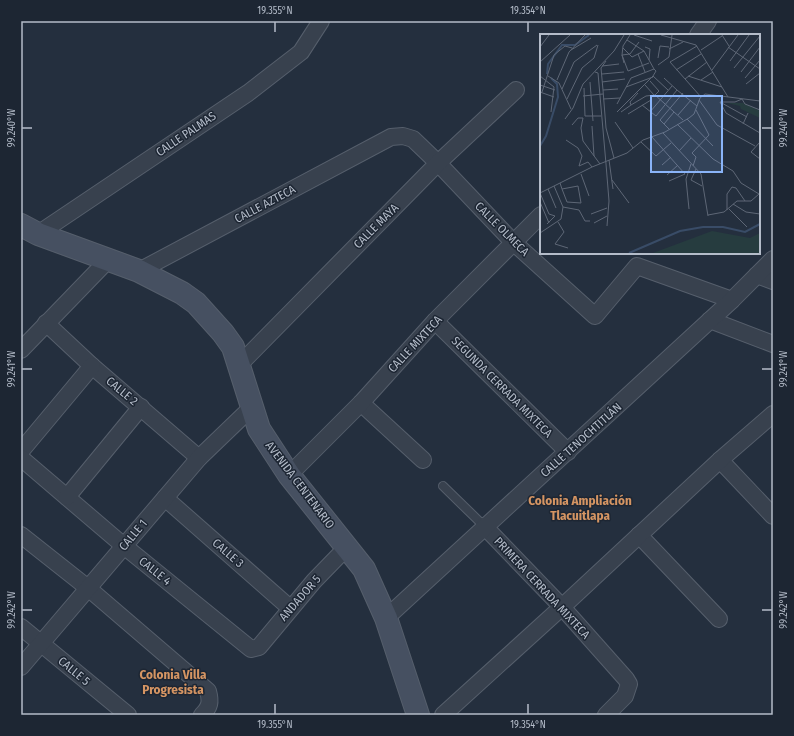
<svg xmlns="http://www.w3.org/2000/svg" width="794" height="736" font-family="'Fira Sans Condensed',sans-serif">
<rect width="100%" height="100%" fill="#242f3e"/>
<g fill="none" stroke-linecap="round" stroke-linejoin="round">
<defs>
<path id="service" d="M 443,486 L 484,526"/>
<g id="minor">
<path d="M 698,35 L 708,21"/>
<path d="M 38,234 L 248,93 L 301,52 L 321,21"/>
<path d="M 139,271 L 391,137 L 403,136 L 413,139 L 438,163 L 513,242 L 595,316 L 637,266 L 732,300"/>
<path d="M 757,275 L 773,281"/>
<path d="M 710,320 L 773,344"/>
<path d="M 435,321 L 568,452"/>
<path d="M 46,323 L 92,366 L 199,458"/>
<path d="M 21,350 L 109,259"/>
<path d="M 239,365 L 438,163 L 516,90"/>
<path d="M 361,403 L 423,460"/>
<path d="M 21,451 L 92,366"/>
<path d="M 21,458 L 124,546 L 251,649 L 259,647 L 314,581 L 347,547"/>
<path d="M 720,460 L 773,516"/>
<path d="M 289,475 L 361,403 L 435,321 L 541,215"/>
<path d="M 67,497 L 141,407"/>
<path d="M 165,498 L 290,608"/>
<path d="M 484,526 L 562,607 L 626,679 L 629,684 L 625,696 L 606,715"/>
<path d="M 21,535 L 88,588 L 208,691 C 211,702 210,707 202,715"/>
<path d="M 639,535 L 719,619"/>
<path d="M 386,618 L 732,300 L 773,259"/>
<path d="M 21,627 L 128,715"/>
<path d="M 21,667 L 199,458 L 251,408"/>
<path d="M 443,715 L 562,607 L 720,460 L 773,414"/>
</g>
<path id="secondary" d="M 21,225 L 38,234 L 139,271 L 182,293 L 196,303 L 223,333 L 233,347 L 259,429 L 289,475 L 364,569 L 386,618 L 418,715"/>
</defs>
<!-- service casing -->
<use href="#service" stroke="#565f6c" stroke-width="10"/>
<!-- minor casing -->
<use href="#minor" stroke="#565f6c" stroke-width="18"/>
<!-- secondary casing -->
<use href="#secondary" stroke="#565f6c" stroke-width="24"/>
<!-- service -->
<use href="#service" stroke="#38414e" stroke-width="8"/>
<!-- minor -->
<use href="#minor" stroke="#38414e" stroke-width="16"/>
<!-- secondary -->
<use href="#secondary" stroke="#465061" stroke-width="22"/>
</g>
<!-- ticks -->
<path fill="none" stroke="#b4bcc9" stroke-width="1.5" d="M 275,22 L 275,32M 528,22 L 528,32M 22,128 L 32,128M 762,128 L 772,128M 22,369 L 32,369M 762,369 L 772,369M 22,610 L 32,610M 762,610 L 772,610M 275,704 L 275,714M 528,704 L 528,714"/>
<g text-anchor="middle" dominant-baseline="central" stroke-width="3" stroke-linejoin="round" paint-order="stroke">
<!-- street labels -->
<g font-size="12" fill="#b4bcc9" stroke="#1d2633">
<text transform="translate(186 134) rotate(-34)">CALLE PALMAS</text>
<text transform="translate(265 204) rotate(-28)">CALLE AZTECA</text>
<text transform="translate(376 226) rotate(-45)">CALLE MAYA</text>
<text transform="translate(502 229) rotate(45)">CALLE OLMECA</text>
<text transform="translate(415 344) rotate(-47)">CALLE MIXTECA</text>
<text transform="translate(502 387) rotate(45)">SEGUNDA CERRADA MIXTECA</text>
<text transform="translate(122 391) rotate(40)">CALLE 2</text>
<text transform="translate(581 440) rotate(-42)">CALLE TENOCHTITLÁN</text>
<text transform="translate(300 485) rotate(53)">AVENIDA CENTENARIO</text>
<text transform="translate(133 535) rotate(-50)">CALLE 1</text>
<text transform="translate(228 553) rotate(41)">CALLE 3</text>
<text transform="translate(155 571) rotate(39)">CALLE 4</text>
<text transform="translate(542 588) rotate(47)">PRIMERA CERRADA MIXTECA</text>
<text transform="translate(300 598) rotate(-49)">ANDADOR 5</text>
<text transform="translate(74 671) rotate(40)">CALLE 5</text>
</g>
<!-- neighbourhood labels -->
<g font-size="13" font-weight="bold" fill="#d59563" stroke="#1d2633">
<text x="580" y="500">Colonia Ampliación<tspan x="580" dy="15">Tlacuitlapa</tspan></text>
<text x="173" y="674">Colonia Villa<tspan x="173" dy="15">Progresista</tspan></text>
</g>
</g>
<!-- overview -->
<g transform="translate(540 34)">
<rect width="220" height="220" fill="#242f3e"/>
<path d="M 187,69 L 203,69 L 220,77 L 220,84 L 201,75 L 200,72 Z" fill="#263c3f"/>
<path d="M 172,197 L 210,204 L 220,199 L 220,219 L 113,219 Z" fill="#263c3f"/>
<path fill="none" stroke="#394c67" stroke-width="2" d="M 7,40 L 8,30 L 22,11 L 35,11 L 49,1M 0,112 L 6,102 L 18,63 L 17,50 L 11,44M 89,219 L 140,197 L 163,193 L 183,193 L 205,198 L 220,190"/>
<path fill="none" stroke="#5e6776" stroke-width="1" d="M 90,1 L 83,12 L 82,21 L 88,37 L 109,29M 94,1 L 112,7M 121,1 L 156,11 L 188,63M 182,1 L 189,12M 87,6 L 104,17M 157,12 L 130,28 L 161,63M 0,13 L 9,1M 105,13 L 110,15 L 109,26M 188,13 L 220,35M 83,14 L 92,23 L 104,17M 129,15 L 143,8M 31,16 L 51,4M 161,16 L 182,2M 104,17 L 114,35M 98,20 L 105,38M 118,24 L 120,12 L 129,13M 66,27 L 61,34 L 63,56 L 66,94 L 74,124M 190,27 L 209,1M 0,28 L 30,1M 84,29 L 82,21 L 90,20 L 99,8M 118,31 L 129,23 L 132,1M 62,32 L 79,30M 194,34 L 220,2M 136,36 L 161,20M 172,36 L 198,1M 55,38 L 58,39 L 66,130 L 69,167 L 67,192M 201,38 L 220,13M 62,40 L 84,38M 0,42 L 14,53 L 11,78M 8,42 L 19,49 L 31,75M 113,42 L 128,56M 148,42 L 182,53M 124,44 L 137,56M 205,44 L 220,26M 145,45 L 167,28M 17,46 L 29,18 L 45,1M 161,46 L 173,38M 110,47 L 119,57 L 115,61M 50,48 L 53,87M 62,48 L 85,45M 206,50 L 220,39M 0,51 L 15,56M 105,51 L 114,61M 86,53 L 113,43M 44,54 L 45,82 L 61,82M 22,55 L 34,28 L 57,11M 63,56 L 78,55M 137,56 L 157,72M 0,58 L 14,63M 2,58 L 14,21 L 25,12 L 32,14M 98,59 L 90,68 L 91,71 L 106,62 L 115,61 L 143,86M 43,62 L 63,60M 27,65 L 42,34 L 54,24 L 58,11M 63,65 L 80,64M 159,66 L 177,91 L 215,112M 180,68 L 207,83M 77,70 L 91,44 L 114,35M 102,71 L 116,82 L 137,56M 220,76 L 205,70 L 202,65 L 195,68 L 180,68 L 186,79 L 220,99M 77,78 L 113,42 L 116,37 L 114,35M 81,78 L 91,71M 110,78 L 132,52M 88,80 L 111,66M 138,81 L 151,66M 25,85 L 33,74 L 43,50 L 74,17 L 84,1M 147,85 L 173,112M 75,88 L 93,114M 124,90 L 134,78M 137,90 L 173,125 L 193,137 L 201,149 L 219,160 L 211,167 L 197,167 L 184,178 L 168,181M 203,90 L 208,79M 32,91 L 38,84 L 43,84 L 41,94 L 43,107 L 60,130M 52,92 L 54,122M 129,95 L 120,86 L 143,59M 123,99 L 161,140 L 168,182M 112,103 L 145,140M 26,106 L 38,114 L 42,122 L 39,132 L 48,128 L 52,133M 101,108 L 116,122 L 131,109M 220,108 L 211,118 L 220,125M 139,117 L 151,104M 69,126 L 73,155M 122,131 L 131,123M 153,132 L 156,123 L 152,119 L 169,101 L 156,76M 156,135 L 151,146 L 162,152M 41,140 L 49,162M 127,141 L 138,131M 72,146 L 89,169M 129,147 L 145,140M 20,149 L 22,155 L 27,168 L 41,169 L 38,152 L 22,155M 8,155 L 16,174M 0,159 L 9,180 L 15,182 L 7,190M 0,159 L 52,133 L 87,119 L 103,106 L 125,98 L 149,84 L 154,80 L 160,64 L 165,60 L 220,67M 0,168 L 9,189M 193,170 L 206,178 L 220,180M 23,173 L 39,176 L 45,187 L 50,187M 149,175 L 146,145 L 151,130M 189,175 L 207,193M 187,176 L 187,160 L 192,153 L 196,154 L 205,167M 51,180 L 67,174M 18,188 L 24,198 L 15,210 L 28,214M 54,189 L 67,182M 0,199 L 21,185 L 23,173 L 14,152"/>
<path fill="#8ab4f8" fill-opacity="0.15" stroke="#8ab4f8" stroke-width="2" d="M 111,62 L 182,62 L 182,138 L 111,138 Z"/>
<rect width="220" height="220" fill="none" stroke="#b4bcc9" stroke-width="2"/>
</g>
<!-- border -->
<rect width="794" height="736" fill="none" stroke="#1d2633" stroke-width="44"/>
<rect x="22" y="22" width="750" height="692" fill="none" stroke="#b4bcc9" stroke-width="1.5"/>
<g font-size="10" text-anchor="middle" fill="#b4bcc9">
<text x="275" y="14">19.355°N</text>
<text x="528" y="14">19.354°N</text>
<text transform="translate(783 128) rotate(-90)" y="4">99.240°W</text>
<text transform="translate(11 128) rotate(-90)" y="4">99.240°W</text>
<text transform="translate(783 369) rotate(-90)" y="4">99.241°W</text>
<text transform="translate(11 369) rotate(-90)" y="4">99.241°W</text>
<text transform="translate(783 610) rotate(-90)" y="4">99.242°W</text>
<text transform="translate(11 610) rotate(-90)" y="4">99.242°W</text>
<text x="275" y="728">19.355°N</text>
<text x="528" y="728">19.354°N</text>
</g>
</svg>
